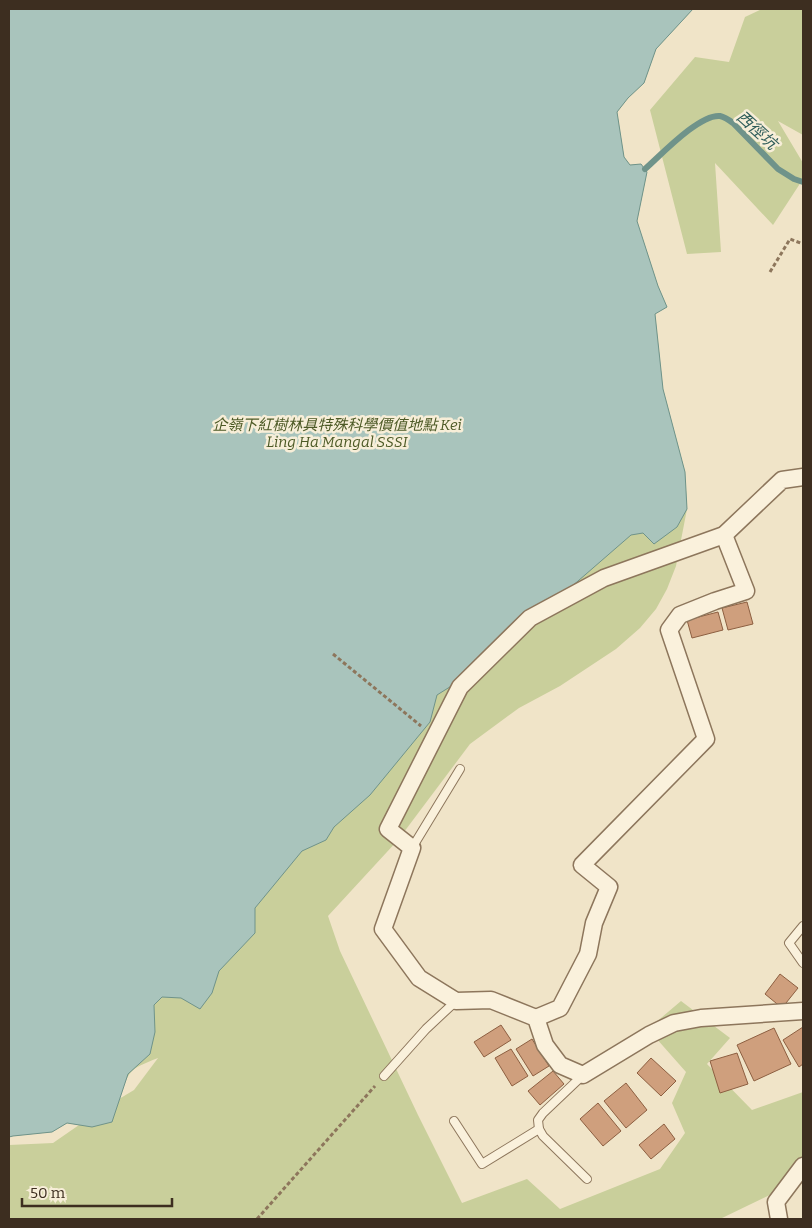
<svg xmlns="http://www.w3.org/2000/svg" width="812" height="1228" font-family="Bitter,'Noto Sans TC',serif">
<rect width="100%" height="100%" fill="#f0e4c8"/>
<!-- green -->
<g fill="#c9cf9b" fill-rule="evenodd">
<path d="M 9,9 L 693,9 L 656,49 L 644,83 L 628,98 L 617,112 L 624,157 L 630,165 L 641,164 L 647,172 L 637,221 L 658,286 L 667,307 L 655,314 L 663,389 L 685,472 L 687,509 L 676,566 L 667,589 L 656,609 L 640,628 L 616,649 L 560,686 L 519,708 L 470,744 L 398,840 L 328,916 L 340,951 L 418,1115 L 462,1203 L 527,1179 L 560,1209 L 660,1169 L 685,1133 L 672,1103 L 686,1072 L 648,1029 L 681,1001 L 730,1038 L 707,1064 L 752,1110 L 803,1092 L 803,1179 L 720,1219 L 9,1219 L 9,1145 L 53,1143 L 79,1125 L 67,1123 L 52,1132 L 13,1136 L 9,1137 ZM 158,1058 L 134,1090 L 119,1099 C 130,1069 128,1070 158,1058 Z"/>
<path d="M 762,9 L 803,9 L 803,135 L 778,121 L 803,163 L 803,179 L 773,225 L 715,163 L 721,252 L 687,254 L 650,110 L 695,57 L 729,62 L 745,17 Z"/>
</g>
<!-- water -->
<path fill="#a9c4bc" stroke="#6f938a" d="M 9,9 L 693,9 L 656,49 L 644,83 L 628,98 L 617,112 L 624,157 L 630,165 L 641,164 L 647,172 L 637,221 L 658,286 L 667,307 L 655,314 L 663,389 L 685,472 L 687,509 L 677,527 L 654,544 L 643,533 L 631,535 L 472,673 L 437,695 L 430,722 L 370,795 L 334,827 L 326,840 L 302,851 L 255,908 L 255,933 L 219,971 L 212,993 L 200,1009 L 181,998 L 162,997 L 154,1005 L 155,1032 L 150,1054 L 128,1074 L 112,1122 L 92,1127 L 67,1123 L 52,1132 L 13,1136 L 9,1137 Z"/>
<g fill="none" stroke-linecap="round" stroke-linejoin="round">
<!-- stream -->
<path stroke="#6f938a" stroke-width="6" d="M 645,169 C 660,156 699,114 720,116 C 725,117 729,120 733,123 L 778,169 L 794,179 L 803,182"/>
</g>
<!-- building -->
<g fill="#cf9f7d" stroke="#8d5f41">
<path d="M 747,602 L 753,624 L 728,630 L 722,608 Z"/>
<path d="M 718,612 L 723,630 L 692,638 L 687,620 Z"/>
<path d="M 780,974 L 798,988 L 782,1008 L 765,994 Z"/>
<path d="M 501,1025 L 511,1040 L 484,1057 L 474,1042 Z"/>
<path d="M 803,1027 L 803,1064 L 799,1067 L 783,1040 Z"/>
<path d="M 774,1028 L 791,1064 L 754,1081 L 737,1045 Z"/>
<path d="M 532,1039 L 549,1066 L 533,1076 L 516,1049 Z"/>
<path d="M 511,1049 L 528,1076 L 512,1086 L 495,1058 Z"/>
<path d="M 737,1053 L 748,1084 L 720,1093 L 710,1061 Z"/>
<path d="M 651,1058 L 676,1081 L 661,1096 L 637,1073 Z"/>
<path d="M 553,1071 L 564,1084 L 540,1105 L 528,1091 Z"/>
<path d="M 626,1083 L 647,1110 L 626,1128 L 604,1101 Z"/>
<path d="M 598,1103 L 621,1131 L 603,1146 L 580,1119 Z"/>
<path d="M 664,1124 L 675,1139 L 651,1159 L 639,1145 Z"/>
</g>
<g fill="none" stroke-linecap="round" stroke-linejoin="round">
<defs>
<g id="service">
<path d="M 412,848 L 460,769"/>
<path d="M 803,926 L 789,943 L 803,963"/>
<path d="M 583,1075 L 543,1113 L 538,1120 L 539,1129 L 543,1136 L 587,1179"/>
<path d="M 384,1076 L 426,1029 L 456,1001"/>
<path d="M 454,1121 L 482,1164 L 539,1129"/>
</g>
<g id="minor">
<path d="M 803,477 L 782,480 L 724,535 L 604,578 L 530,618 L 460,687 L 388,829 L 412,848 L 383,929 L 419,978 L 456,1001 L 491,1000 L 536,1018 L 545,1045 L 560,1065 L 583,1075 L 649,1035 L 674,1023 L 701,1018 L 803,1011"/>
<path d="M 536,1018 L 560,1008 L 588,954 L 594,923 L 609,887 L 582,865 L 706,739 L 669,630 L 680,615 L 715,601 L 746,591 L 724,535"/>
<path d="M 779,1219 L 776,1202 L 803,1166"/>
</g>
</defs>
<!-- service casing -->
<use href="#service" stroke="#8d765c" stroke-width="10"/>
<!-- minor casing -->
<use href="#minor" stroke="#8d765c" stroke-width="19"/>
<!-- path -->
<g stroke="#8d765c" stroke-width="3" stroke-dasharray="4 2.5" stroke-linecap="butt">
<path d="M 770,272 L 790,239 L 803,244"/>
<path d="M 333,654 L 421,726"/>
<path d="M 257,1219 L 375,1086"/>
</g>
<!-- service -->
<use href="#service" stroke="#faf1dc" stroke-width="8"/>
<!-- minor -->
<use href="#minor" stroke="#faf1dc" stroke-width="16"/>
</g>
<g text-anchor="middle" dominant-baseline="central" stroke-width="5" stroke-linejoin="round" paint-order="stroke">
<!-- park labels -->
<g font-size="15" font-style="italic" fill="#4d5a26" stroke="#f7eed8">
<text x="337" y="425">企嶺下紅樹林具特殊科學價值地點 Kei<tspan x="337" dy="17">Ling Ha Mangal SSSI</tspan></text>
</g>
<!-- water labels -->
<g font-size="16" font-style="italic" fill="#2f5d5a" stroke="#f7eed8">
<text transform="translate(757 130) rotate(42)">西徑坑</text>
</g>
</g>
<!-- border -->
<rect width="812" height="1228" fill="none" stroke="#3d2e20" stroke-width="20"/>
<!-- scale -->
<path d="M22 1198v8h150v-8" fill="none" stroke="#3d2e20" stroke-width="2.5"/>
<text x="30" y="1198" font-size="15" fill="#3d2e20" stroke="#f7eed8" stroke-width="4" paint-order="stroke">50 m</text>
</svg>
